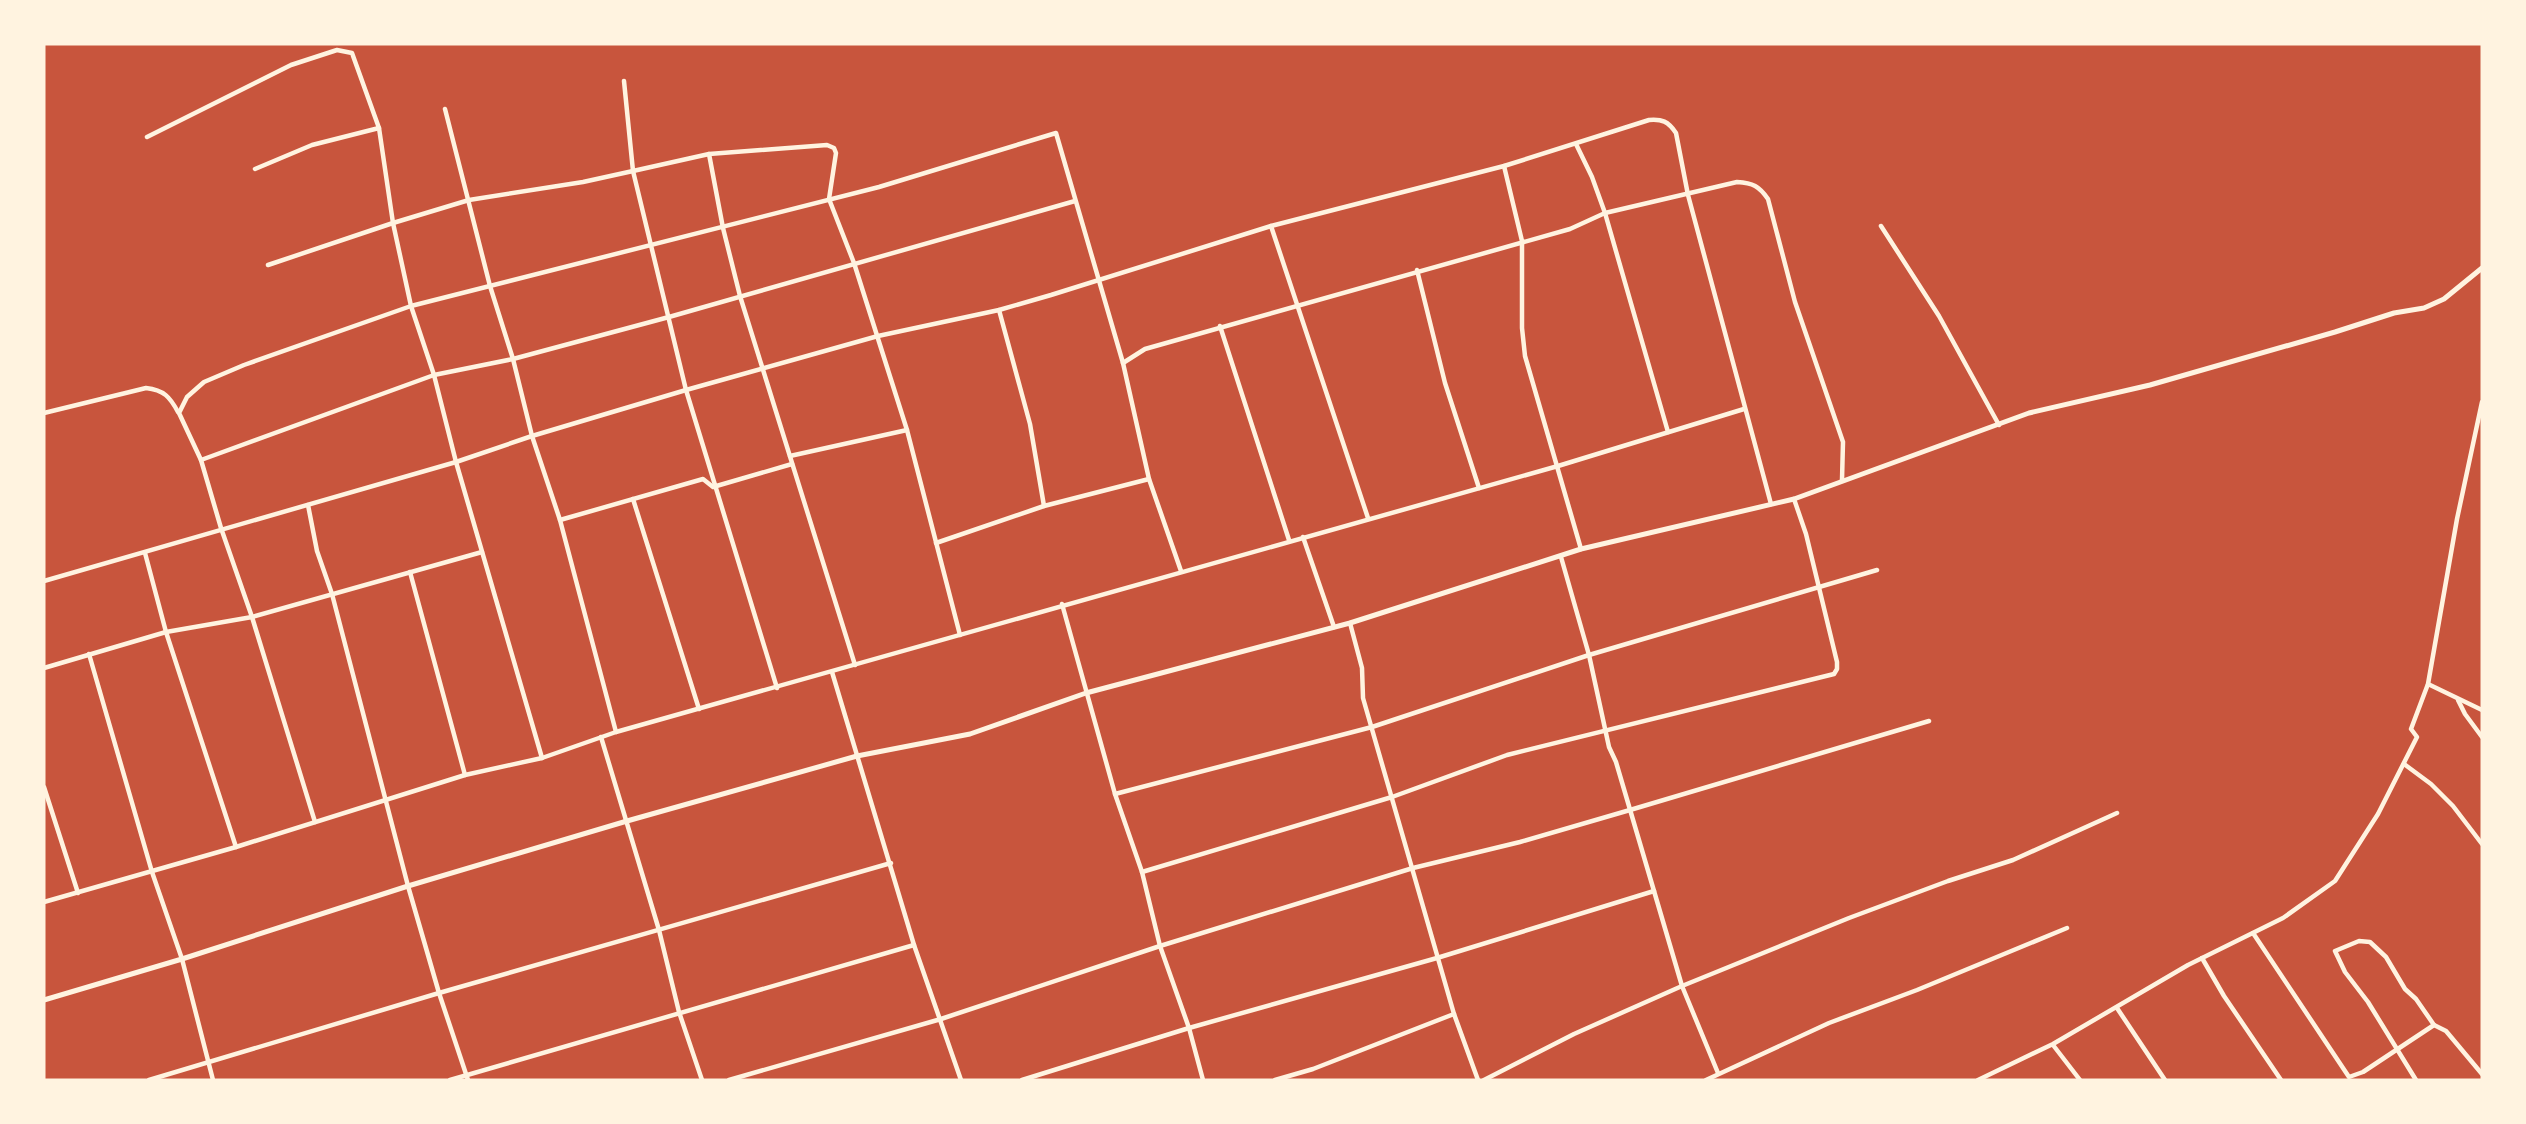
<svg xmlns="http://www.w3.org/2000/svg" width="2526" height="1124" font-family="Signika,sans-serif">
<rect width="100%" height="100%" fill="#c8553d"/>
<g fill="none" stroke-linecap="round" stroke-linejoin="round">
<!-- minor -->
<g stroke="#fff3e0" stroke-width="4.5">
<path d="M 624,81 L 633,171 L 709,154 L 827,145 L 834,148 L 836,153 L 829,199 L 854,263 L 907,430 L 960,635"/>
<path d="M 445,109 L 490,286 L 513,359 L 532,436 L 560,520 L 616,732"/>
<path d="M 379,128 L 393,223 L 411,306 L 434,375 L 456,462 L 542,758"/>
<path d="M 147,137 L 291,65 L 337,50 L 352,53 L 379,128 L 312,145 L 255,169"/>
<path d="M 1576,144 L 1592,177 L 1605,213 L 1668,432"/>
<path d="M 709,154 L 723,228 L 740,296 L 855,665"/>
<path d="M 1504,166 L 1522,241 L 1522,328 L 1525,356 L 1581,549"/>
<path d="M 1271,226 L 1368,518"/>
<path d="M 1881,226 L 1939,316 L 1999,425"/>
<path d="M 268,265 L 393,223 L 469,200 L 583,182 L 633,171 L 686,390 L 777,688"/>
<path d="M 1417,270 L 1445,383 L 1479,488"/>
<path d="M 999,310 L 1030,424 L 1044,506"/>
<path d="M 1220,326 L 1289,540"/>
<path d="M 1123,363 L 1145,349 L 1570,229 L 1605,213 L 1737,182 C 1753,183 1759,186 1768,199 L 1795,302 L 1843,442 L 1842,480"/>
<path d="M 44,413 L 146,388 C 164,390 170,397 178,412"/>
<path d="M 790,456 L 907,430"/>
<path d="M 201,460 L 434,375 L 513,359 L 669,317 L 1075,201"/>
<path d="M 633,499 L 699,709"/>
<path d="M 308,505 L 317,551 L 332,594 L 408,886 L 439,993 L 468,1080"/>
<path d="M 560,520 L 703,479 L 713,487 L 792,464"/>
<path d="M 1303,537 L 1334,627"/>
<path d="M 936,543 L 1044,506 L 1149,479"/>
<path d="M 145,553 L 166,632 L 236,847"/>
<path d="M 1561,557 L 1589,655 L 1609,747 L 1616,762 L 1682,986 L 1718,1073"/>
<path d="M 410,572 L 465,775"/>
<path d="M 44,581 L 456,462 L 532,436 L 686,390 L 878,336 L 999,310 L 1051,295 L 1271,226 L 1504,166 L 1649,120 C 1662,119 1668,121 1676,133 L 1688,195 L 1771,504"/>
<path d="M 1062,604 L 1115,794 L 1142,872 L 1160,946 L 1189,1028 L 1203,1080"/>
<path d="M 1350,623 L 1362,668 L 1363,698 L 1454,1014 L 1478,1080"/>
<path d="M 89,654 L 152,872 L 182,959 L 213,1080"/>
<path d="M 44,668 L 166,632 L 252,617 L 482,552"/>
<path d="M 832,672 L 914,945 L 961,1080"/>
<path d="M 2428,684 L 2482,710"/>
<path d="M 2458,700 L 2465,714 L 2482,737"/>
<path d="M 601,737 L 659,930 L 679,1012 L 702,1080"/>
<path d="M 2404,764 L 2431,784 L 2453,806 L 2482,844"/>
<path d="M 44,787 L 78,893"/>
<path d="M 1115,794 L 1372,727 L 1589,655 L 1877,570"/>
<path d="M 315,822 L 252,617 L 221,528 L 201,460 L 179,413 L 187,397 L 204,382 L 244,365 L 411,306 L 879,187 L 1056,133 L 1123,363 L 1149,479 L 1181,571"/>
<path d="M 1142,872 L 1392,797 L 1507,755 L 1834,674 L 1837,669 L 1837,662 L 1806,534 L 1794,499"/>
<path d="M 44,902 L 236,847 L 465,775 L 542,758 L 616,732 L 1558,466 L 1744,409"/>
<path d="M 2253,933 L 2349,1077 L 2363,1072 L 2434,1025 L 2446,1031 L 2482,1074"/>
<path d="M 2202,958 L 2224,996 L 2281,1080"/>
<path d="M 2117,1008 L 2165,1080"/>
<path d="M 2053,1045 L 2080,1080"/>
<path d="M 149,1080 L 439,993 L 891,863"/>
<path d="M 450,1080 L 914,945"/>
<path d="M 729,1080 L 941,1019 L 1160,946 L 1413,868 L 1520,842 L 1630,810 L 1929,721"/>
<path d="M 1022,1080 L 1189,1028 L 1437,958 L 1654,891"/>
<path d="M 1275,1080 L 1313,1069 L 1454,1014"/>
<path d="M 1484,1080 L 1574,1034 L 1682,986 L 1849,918 L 1948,881 L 2013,860 L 2117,813"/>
<path d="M 1706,1080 L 1829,1023 L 1917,990 L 2067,928"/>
<path d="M 1978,1080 L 2053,1044 L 2188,965 L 2283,918 L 2335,881 L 2378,814 L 2417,737 L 2411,729 L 2428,684 L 2457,519 L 2482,402"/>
<path d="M 2416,1080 L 2368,1002 L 2345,972 L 2335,951 L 2359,941 L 2370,942 L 2386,957 L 2405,989 L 2416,999 L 2434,1025"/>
</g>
<!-- tertiary -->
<path stroke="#fff3e0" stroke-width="5" d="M 44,1000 L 182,959 L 408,886 L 627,821 L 857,756 L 970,734 L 1086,693 L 1350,623 L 1581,549 L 1794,499 L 2029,413 L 2150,385 L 2335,332 L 2394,313 L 2424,308 L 2444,299 L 2482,268"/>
</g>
<!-- border -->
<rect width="2526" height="1124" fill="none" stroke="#fff3e0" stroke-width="91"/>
</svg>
